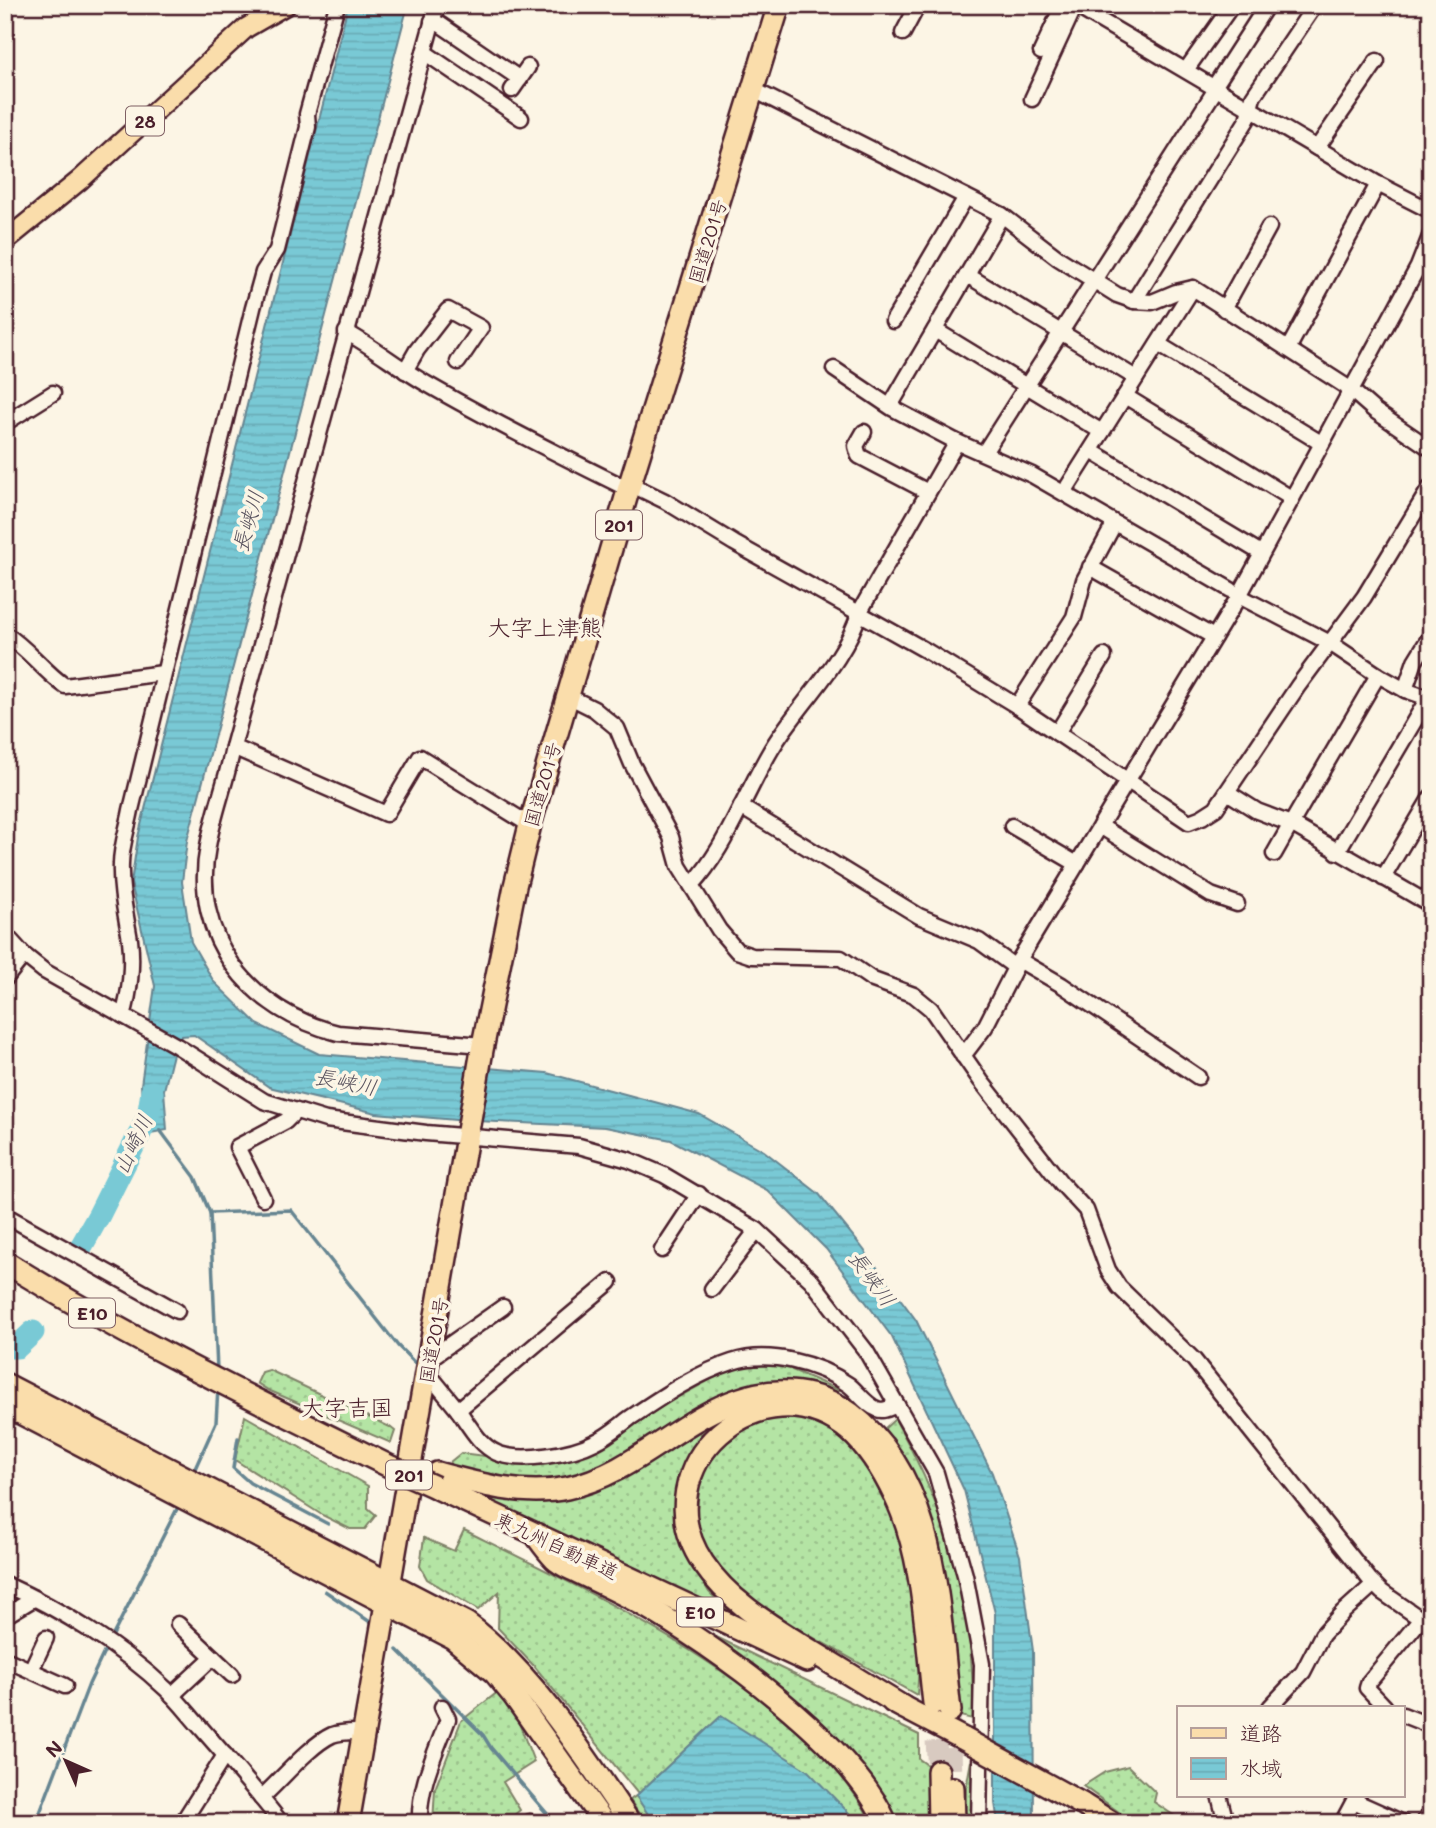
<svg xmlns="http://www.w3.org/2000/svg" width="1436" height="1828" font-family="Mali,'Klee One',sans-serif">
<defs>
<pattern id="grass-dots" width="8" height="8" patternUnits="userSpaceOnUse" patternTransform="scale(1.75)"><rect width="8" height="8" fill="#b4e4a4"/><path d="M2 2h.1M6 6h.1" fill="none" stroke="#9cc38d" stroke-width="1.8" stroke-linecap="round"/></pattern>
<pattern id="water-rules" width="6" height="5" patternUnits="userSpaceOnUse" patternTransform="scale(1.75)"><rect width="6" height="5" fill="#79c9d5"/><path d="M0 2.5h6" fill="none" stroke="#6aacb7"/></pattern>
</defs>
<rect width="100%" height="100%" fill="#fcf5e5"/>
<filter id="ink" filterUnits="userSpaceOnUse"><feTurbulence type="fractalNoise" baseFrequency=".0143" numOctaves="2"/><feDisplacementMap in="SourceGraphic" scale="14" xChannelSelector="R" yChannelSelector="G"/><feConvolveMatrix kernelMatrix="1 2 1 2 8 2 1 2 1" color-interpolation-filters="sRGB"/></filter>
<g filter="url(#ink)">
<!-- grass -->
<g fill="url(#grass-dots)" stroke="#7f8268" stroke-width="2">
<path d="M 760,1364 L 790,1364 L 792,1370 L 839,1390 L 837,1394 L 826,1388 L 785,1381 L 723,1396 L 590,1475 L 544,1483 L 468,1473 L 455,1470 L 450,1462 L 461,1453 L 531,1462 L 580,1457 L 619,1435 L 669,1402 L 728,1370 Z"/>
<path d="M 269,1370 L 390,1427 L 395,1431 L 391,1443 L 268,1390 L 257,1383 L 262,1372 Z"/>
<path d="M 245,1416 L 368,1486 L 368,1508 L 376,1515 L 365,1529 L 350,1529 L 322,1515 L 235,1460 Z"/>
<path d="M 790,1417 L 820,1423 L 848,1439 L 890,1500 L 904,1552 L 914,1613 L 919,1666 L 917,1695 L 753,1604 L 728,1581 L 706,1550 L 696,1517 L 701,1475 L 714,1453 L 736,1434 L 763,1421 Z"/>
<path d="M 895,1419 C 949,1514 975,1609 973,1719 L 960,1716 L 951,1635 L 907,1464 L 883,1430 Z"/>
<path d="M 704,1428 L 678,1476 L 674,1515 L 686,1553 L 709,1592 L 728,1610 L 714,1607 L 491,1504 L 494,1497 L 543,1503 L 614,1483 Z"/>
<path d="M 464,1530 C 592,1593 805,1692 872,1823 L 853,1823 L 850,1814 L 721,1716 L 638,1794 L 535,1667 L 498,1628 L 499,1592 L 478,1610 L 427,1579 L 420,1566 L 424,1538 L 454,1551 Z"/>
<path d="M 704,1631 L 919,1735 L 919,1759 L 930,1767 L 930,1823 L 894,1823 L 887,1799 L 856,1764 Z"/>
<path d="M 499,1691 L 517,1718 L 534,1762 L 503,1782 L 520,1810 L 512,1817 L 515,1823 L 433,1823 L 435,1789 L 461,1721 Z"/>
<path d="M 971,1761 L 972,1823 L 965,1823 L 966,1788 Z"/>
<path d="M 1128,1766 L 1156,1793 L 1154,1802 L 1185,1823 L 1134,1823 L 1083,1786 L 1105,1772 Z"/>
<path d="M 636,1796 L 654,1823 L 645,1823 L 630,1800 Z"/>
</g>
<!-- water -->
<g fill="url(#water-rules)" stroke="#668591" stroke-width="2">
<path d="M 348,5 L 408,5 L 187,841 L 182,882 L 191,942 L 214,982 L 257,1024 L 319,1054 L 547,1073 L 699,1114 L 764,1151 L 819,1194 L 861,1246 L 916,1320 L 992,1473 L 1020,1556 L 1033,1651 L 1034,1823 L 998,1823 L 995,1803 L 995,1613 L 964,1490 L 892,1337 L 826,1249 L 767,1190 L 671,1140 L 605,1127 L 456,1120 L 376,1113 L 269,1087 L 194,1035 L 181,1036 L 173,1054 L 164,1090 L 167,1130 L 151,1133 L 143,1117 L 141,1085 L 155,986 L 131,883 L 138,837 Z"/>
<path d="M 721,1716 L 808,1771 L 850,1814 L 853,1823 L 654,1823 L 636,1796 Z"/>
</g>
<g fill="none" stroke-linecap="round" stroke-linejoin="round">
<!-- stream -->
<g stroke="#668591" stroke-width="3.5">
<path d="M 160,1130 L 195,1177 L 210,1213 L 217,1370"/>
<path d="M 210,1213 L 291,1210 L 398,1346 L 415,1363"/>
<path d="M 238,1438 L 233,1468 L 250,1483 L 328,1524"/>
<path d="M 193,1473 L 216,1422 L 218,1388"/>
<path d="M 325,1591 L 373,1624"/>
<path d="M 111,1639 L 180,1503"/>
<path d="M 397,1650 L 483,1735 L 491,1748 L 555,1823"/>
<path d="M 36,1823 L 89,1684 L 107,1646"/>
</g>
<!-- river -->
<g stroke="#79c9d5" stroke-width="23">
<path d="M 81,1247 L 99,1215 L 148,1117 L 152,1092"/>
<path d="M 5,1347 L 17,1347 L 33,1332"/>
</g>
<!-- highway-tunnel -->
<g stroke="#d8cac0" stroke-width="21" stroke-dasharray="21 10" stroke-linecap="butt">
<path d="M 934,1710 L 938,1771"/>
<path d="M 950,1717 L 952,1779"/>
</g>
<defs>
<g id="minor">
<path d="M 437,5 L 233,747 L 386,814 L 420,757 L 530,825"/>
<path d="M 1074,5 L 1378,184 L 1431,211"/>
<path d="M 432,21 L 441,25 L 520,79"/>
<path d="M 903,33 L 918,5"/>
<path d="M 424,52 L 521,118"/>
<path d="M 1041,52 L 1063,5"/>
<path d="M 1186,70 L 1232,5"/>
<path d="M 1214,87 L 1267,5"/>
<path d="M 512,90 L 528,67"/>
<path d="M 754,90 L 1002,215 L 1058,258 L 1117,295 L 1134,301 L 1152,302 L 1176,292 L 1193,288 L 1350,389 L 1375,411 L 1431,449"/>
<path d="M 1032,99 L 1075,6"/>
<path d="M 1317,148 L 1377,61"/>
<path d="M 967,275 L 1136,378"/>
<path d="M 1134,301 L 1247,120 L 1253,97 L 1311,11 L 1308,5"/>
<path d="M 1224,309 L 1269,227"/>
<path d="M 893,321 L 966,197"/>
<path d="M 935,330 L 1102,432"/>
<path d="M 346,332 C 375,348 399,368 427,384 C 491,421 557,454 622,486 L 630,484 L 665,501 L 734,543 L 925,650 L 1017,706 L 1189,822 L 1202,817 L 1216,808 L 1298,686 L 1364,597 L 1431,486"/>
<path d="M 1158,344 L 1321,443"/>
<path d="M 1288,349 L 1378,184"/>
<path d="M 834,369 L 892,408 L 957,442 L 1032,475 L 1231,590"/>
<path d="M 405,371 L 417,350 L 448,310 L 481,328 L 458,362"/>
<path d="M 1125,396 L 1291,498"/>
<path d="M 893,401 L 1002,215"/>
<path d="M 5,423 L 53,393"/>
<path d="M 864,432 L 856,446 L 859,456 L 928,492"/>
<path d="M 987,448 L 1216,89"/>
<path d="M 1091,451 L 1261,553"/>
<path d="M 1068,486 L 1193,288"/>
<path d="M 1090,567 L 1214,637"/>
<path d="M 1239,596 L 1330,643 L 1378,675 L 1405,690 L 1431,699"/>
<path d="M 5,634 C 29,649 42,670 65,686 L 163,673"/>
<path d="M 1378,675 L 1291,824 L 1431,905"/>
<path d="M 1405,690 L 1415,661 L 1431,635"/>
<path d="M 568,696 L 594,709 L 617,728 L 632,764 L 671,837 L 679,866 L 719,930 L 737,951 L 752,956 L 841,958 L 873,980 L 914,995 L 931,1009 L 981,1081 L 1061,1183 L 1086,1210 L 1108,1270 L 1119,1287 L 1194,1360 L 1370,1580 L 1382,1592 L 1431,1626"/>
<path d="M 1017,706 L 1074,617 L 1084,580 L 1112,528"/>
<path d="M 1057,733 L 1104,656"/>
<path d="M 233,747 C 227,780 214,812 208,846 C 190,938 251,1012 338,1033 L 483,1045"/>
<path d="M 1227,792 L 1257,811 L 1291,824 L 1274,854"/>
<path d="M 741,807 C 752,786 762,764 774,745 C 800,703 846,660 859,613 L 957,442"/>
<path d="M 1012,826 L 1077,864"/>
<path d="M 1100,826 L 1211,895 L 1237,904"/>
<path d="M 1337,852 L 1428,698"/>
<path d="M 1383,878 L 1431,797"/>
<path d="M 692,885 C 713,862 727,835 741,807 L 919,916 L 979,941 L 1015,967"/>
<path d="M 5,934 L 24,955 L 44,971 L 177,1046 L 264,1101 L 326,1120 L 426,1133 L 579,1146 L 629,1160 L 664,1175 L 757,1230 L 811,1280 L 866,1351 L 936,1473 L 965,1575 L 982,1664 L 979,1823"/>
<path d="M 1019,960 L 1062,985 L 1198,1077"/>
<path d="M 5,979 L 24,955"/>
<path d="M 123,1016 C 130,993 133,964 130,940 C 126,915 120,890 121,864 C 121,846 128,827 131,810 L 253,308 L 263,272 L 277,250 L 308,127 L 307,114 L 337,5"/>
<path d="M 963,1056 L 985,1027 L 1019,960 L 1239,596 L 1418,267 L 1431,234"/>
<path d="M 263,1198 L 237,1147 L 286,1121 L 296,1111"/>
<path d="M 5,1215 L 177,1311"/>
<path d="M 662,1250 L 699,1194"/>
<path d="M 712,1289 L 757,1230"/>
<path d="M 429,1359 L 503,1307"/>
<path d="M 427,1372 L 458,1410 L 610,1282"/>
<path d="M 458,1410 C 469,1425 479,1445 497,1453 C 521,1463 572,1454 595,1442 C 608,1436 619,1426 630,1418 C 663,1396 695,1374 732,1362 C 769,1350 818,1363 849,1385 C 858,1392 866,1405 877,1409 C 884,1412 891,1407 897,1405"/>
<path d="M 5,1584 C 60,1609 122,1647 166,1689 C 179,1701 190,1716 202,1729 C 229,1760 256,1790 281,1823"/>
<path d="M 5,1616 L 35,1598"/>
<path d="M 213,1657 L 232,1675"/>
<path d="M 5,1659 L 65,1686"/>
<path d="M 31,1670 L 46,1638"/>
<path d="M 172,1695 L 213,1657 L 178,1624"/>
<path d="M 1270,1707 L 1303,1672 L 1322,1635 L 1343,1612 L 1374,1584"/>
<path d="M 1385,1707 L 1367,1688 L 1369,1682 L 1421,1619"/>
<path d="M 1403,1715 L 1431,1726"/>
<path d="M 1219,1795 L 1226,1823"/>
<path d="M 261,1798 C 280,1781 310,1745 332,1735 C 342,1731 354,1732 364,1732"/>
<path d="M 1354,1801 L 1403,1823"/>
<path d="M 182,1823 L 225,1755"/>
<path d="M 420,1823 C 418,1787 436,1752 448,1719 L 442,1707"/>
<path d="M 530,1823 L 530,1822"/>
<path d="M 1342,1823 L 1357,1795"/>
<path d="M 1423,1823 L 1431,1811"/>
</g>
<path id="major" d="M 5,241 L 80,180 L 246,28 L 286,5"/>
<g id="highway">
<path d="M 5,1262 C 130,1340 262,1403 393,1468"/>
<path d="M 5,1384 L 466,1623 C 531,1671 584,1755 630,1823"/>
<path d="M 5,1405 L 453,1638 L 495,1673 L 514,1696 L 604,1823"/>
<path d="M 437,1473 C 479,1484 523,1497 567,1488 C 635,1473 678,1420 740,1399 C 778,1386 818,1390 851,1414 C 939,1481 938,1611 950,1711"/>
<path d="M 435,1487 L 807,1661"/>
<path d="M 538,1538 C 543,1545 549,1553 555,1559 C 561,1565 570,1568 578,1572 C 599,1582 620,1592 640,1603 C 715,1646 852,1744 886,1823"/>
<path d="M 893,1702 L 964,1739"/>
<path d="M 903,1707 C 873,1689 843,1670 813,1652 C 773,1627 730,1603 703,1563 C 639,1468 762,1357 850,1431 C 869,1448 884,1473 895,1496 C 924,1556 926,1637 934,1703"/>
<path d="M 938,1771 L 939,1823"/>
<path d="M 953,1788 L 954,1823"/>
<path d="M 1082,1804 L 1112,1823"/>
<path d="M 348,1823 L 482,1050 L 515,886 L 530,825 L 630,484 L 779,5"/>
</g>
</defs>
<!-- minor casing -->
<use href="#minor" stroke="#4a1f2b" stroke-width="19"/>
<!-- major casing -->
<use href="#major" stroke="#4a1f2b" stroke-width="23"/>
<!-- highway casing -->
<use href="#highway" stroke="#4a1f2b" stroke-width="26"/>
<!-- minor -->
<use href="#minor" stroke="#fcf5e5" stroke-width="14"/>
<!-- major -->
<use href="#major" stroke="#faddab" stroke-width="18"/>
<!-- highway -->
<use href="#highway" stroke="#faddab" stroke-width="21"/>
<defs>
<g id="highway-bridge">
<path d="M 393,1468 L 435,1487"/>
<path d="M 964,1739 L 1082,1804"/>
</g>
</defs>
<!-- highway-bridge casing -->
<use href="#highway-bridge" stroke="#4a1f2b" stroke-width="26" stroke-linecap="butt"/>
<!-- highway-bridge -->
<use href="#highway-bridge" stroke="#faddab" stroke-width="21"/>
</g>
</g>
<g text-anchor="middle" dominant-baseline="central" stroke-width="7" stroke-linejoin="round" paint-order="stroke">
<!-- shield labels -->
<g fill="#fcf5e5" stroke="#7f5f63" stroke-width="2">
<rect x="126" y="106.5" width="38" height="29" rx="5"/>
<rect x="596" y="510.5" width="46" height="29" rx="5"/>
<rect x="69" y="1298.5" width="46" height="29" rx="5"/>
<rect x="386" y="1460.5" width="46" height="29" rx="5"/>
<rect x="677" y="1597.5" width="46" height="29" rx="5"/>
</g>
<g font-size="18" font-weight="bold" fill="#4a1f2b">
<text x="145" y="121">28</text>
<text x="619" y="525">201</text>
<text x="92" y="1313">E10</text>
<text x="409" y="1475">201</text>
<text x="700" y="1612">E10</text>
</g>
<!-- street labels -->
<g font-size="19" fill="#4a1f2b" stroke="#fcf5e5">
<text transform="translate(707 241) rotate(-73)">国道201号</text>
<text transform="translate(542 784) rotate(-74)">国道201号</text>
<text transform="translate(433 1340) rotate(-80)">国道201号</text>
<text transform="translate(557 1545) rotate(25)">東九州自動車道</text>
</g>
<!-- water labels -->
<g font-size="21" font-style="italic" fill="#58525e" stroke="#fcf5e5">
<text transform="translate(247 521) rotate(-74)">長峡川</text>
<text transform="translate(346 1081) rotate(11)">長峡川</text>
<text transform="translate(132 1144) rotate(-65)">山崎川</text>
<text transform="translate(873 1278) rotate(54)">長峡川</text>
</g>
<!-- quarter labels -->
<g font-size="23" fill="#4a1f2b" stroke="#fcf5e5">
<text x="545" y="627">大字上津熊</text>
<text x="347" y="1407">大字吉国</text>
</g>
</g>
<!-- margin -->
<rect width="1436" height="1828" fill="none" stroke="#fcf5e5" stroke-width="28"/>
<rect x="14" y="14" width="1408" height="1800" fill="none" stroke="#4a1f2b" stroke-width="2.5" filter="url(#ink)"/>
<!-- legend -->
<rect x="1177" y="1706" width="228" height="91" fill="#fcf5e5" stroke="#b59f9b" stroke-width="2"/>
<rect x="1191" y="1728" width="35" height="10" fill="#faddab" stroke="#b59f9b" stroke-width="2"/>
<text x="1240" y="1741" font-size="21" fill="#4a1f2b">道路</text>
<rect x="1191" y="1758" width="35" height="21" fill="url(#water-rules)" stroke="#b59f9b" stroke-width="2"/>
<text x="1240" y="1776" font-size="21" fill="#4a1f2b">水域</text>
<!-- north arrow -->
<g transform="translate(66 1761) rotate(315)" stroke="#fcf5e5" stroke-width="5" paint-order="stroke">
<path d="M0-5L12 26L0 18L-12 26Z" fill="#4a1f2b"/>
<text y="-10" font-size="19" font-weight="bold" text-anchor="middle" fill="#4a1f2b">N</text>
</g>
</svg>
